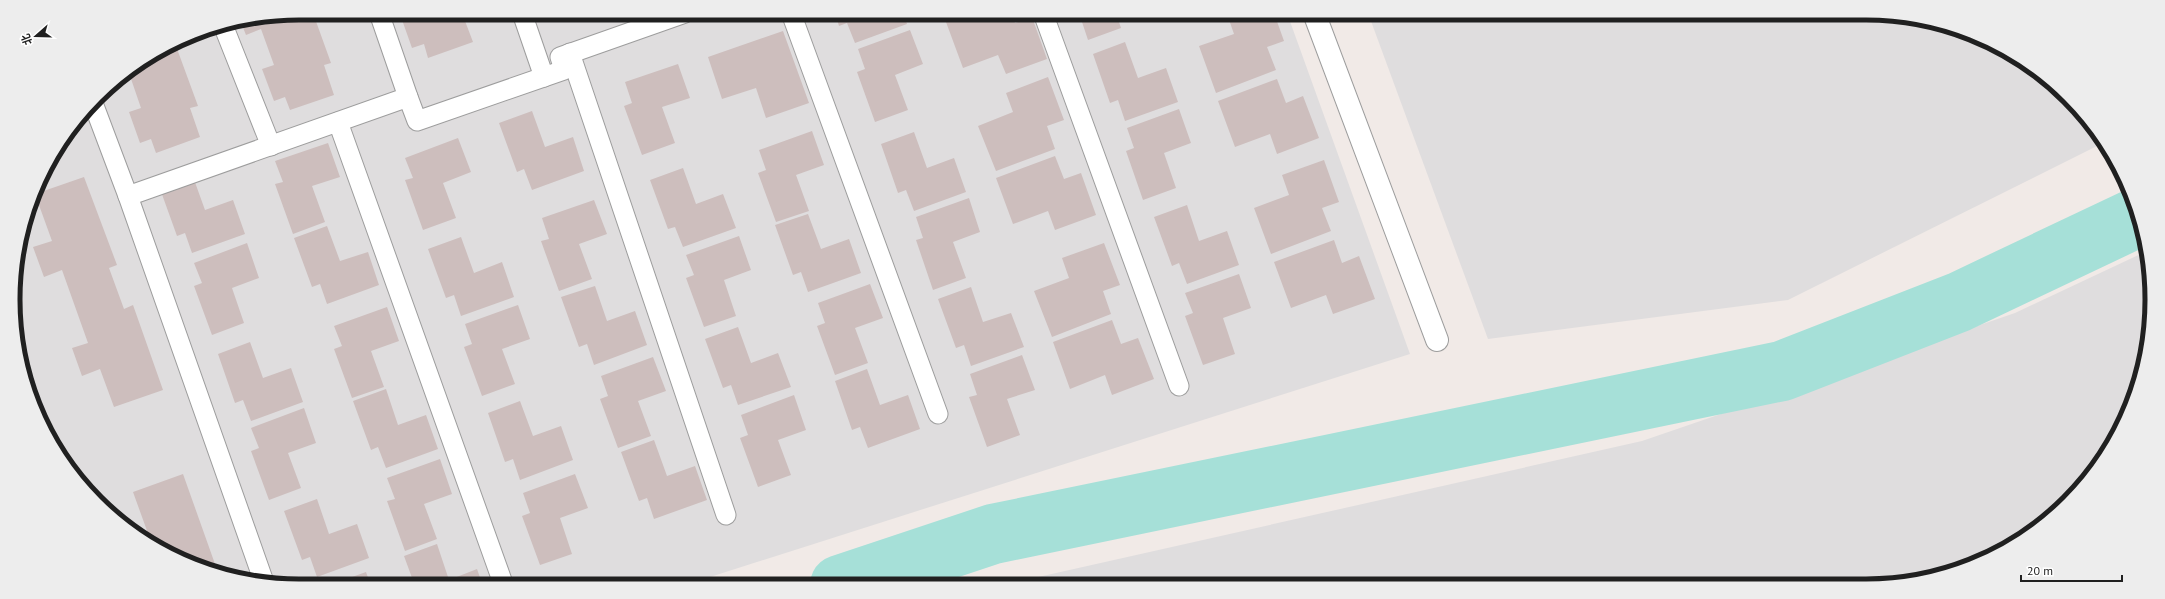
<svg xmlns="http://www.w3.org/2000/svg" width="2165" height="599" font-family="'PT Sans','Noto Sans SC',sans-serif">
<rect width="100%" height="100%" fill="#f1eae7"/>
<!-- residential -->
<g fill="#dfddde">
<path d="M 299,13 L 1287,13 L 1410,354 L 685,585 L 300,586 L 244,581 L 156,547 L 110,515 L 72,474 L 43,426 L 23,374 L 14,281 L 23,225 L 43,173 L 72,125 L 110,84 L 190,35 L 244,18 Z"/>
<path d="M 1368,13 L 1865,13 L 1921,18 L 1975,35 L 2024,61 L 2068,97 L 2105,142 L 1788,300 L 1488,339 Z"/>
<path d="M 2147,251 L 2152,299 L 2147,355 L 2122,426 L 2068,502 L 1992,557 L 1903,584 L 1003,585 L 1642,441 L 2015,313 Z"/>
</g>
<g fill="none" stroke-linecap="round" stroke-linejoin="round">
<!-- river -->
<path stroke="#a6e0d8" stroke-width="60" d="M 840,585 L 993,534 L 1782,371 L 1959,302 L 2138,217"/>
</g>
<!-- building -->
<g fill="#cdbebd">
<path d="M 300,13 L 313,13 L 331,63 L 324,65 L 334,95 L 290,110 L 285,97 L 274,101 L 262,69 L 274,65 L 261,29 L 246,35 L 240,20 Z"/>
<path d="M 413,13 L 462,13 L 473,42 L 428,58 L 424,44 L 412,48 L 401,17 Z"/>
<path d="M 835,13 L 903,13 L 907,24 L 855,43 L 847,23 L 839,26 Z"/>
<path d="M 970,13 L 1011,13 L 1015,23 L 1032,17 L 1047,59 L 1006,74 L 998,55 L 963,68 L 946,22 Z"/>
<path d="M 1079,13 L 1116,13 L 1121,28 L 1088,40 Z"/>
<path d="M 1230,13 L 1274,13 L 1284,41 L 1267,47 L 1276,70 L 1216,93 L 1199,46 L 1234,34 L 1227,14 Z"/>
<path d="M 910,30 L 923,64 L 895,75 L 908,110 L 875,122 L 857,72 L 865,69 L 858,49 Z"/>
<path d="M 783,31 L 809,103 L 766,118 L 756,88 L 722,99 L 708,57 Z"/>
<path d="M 1125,42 L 1138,78 L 1166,68 L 1178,102 L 1125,121 L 1118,100 L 1110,103 L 1093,54 Z"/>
<path d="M 176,46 L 198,106 L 190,108 L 200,137 L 156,153 L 151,139 L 140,143 L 129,112 L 141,108 L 129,73 L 168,49 Z"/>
<path d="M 678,64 L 690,98 L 662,107 L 675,143 L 642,155 L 624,106 L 632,103 L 625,82 Z"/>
<path d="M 1048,77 L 1064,120 L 1047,126 L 1055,149 L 996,171 L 978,126 L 1013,112 L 1006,93 Z"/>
<path d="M 1277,79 L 1286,103 L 1303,96 L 1319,138 L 1277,154 L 1270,134 L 1235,147 L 1218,101 Z"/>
<path d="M 1179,109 L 1191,143 L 1164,153 L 1176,188 L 1143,200 L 1126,151 L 1134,148 L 1127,128 Z"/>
<path d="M 532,111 L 545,147 L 573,137 L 584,171 L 532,190 L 524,169 L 517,172 L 499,123 Z"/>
<path d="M 812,131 L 824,165 L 796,175 L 809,211 L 776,222 L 758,173 L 766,170 L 759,150 Z"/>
<path d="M 914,132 L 927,168 L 954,158 L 966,192 L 914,211 L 906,190 L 898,193 L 881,144 Z"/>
<path d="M 458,138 L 471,172 L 443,183 L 456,218 L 423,230 L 405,180 L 413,178 L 405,158 Z"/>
<path d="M 328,143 L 340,177 L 312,186 L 325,222 L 293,234 L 275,184 L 283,182 L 275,161 Z"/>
<path d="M 1055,156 L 1064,179 L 1081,173 L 1096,215 L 1055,230 L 1048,211 L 1013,224 L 996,178 Z"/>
<path d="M 1324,160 L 1339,202 L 1322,208 L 1331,231 L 1271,254 L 1254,208 L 1289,195 L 1282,175 Z"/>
<path d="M 683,168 L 696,204 L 723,194 L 736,228 L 683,247 L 675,227 L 668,229 L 650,180 Z"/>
<path d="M 192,174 L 205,210 L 233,200 L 245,234 L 192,253 L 185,233 L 177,236 L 159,186 Z"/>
<path d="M 84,177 L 117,265 L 109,268 L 124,309 L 133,305 L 163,390 L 114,407 L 100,369 L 82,376 L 72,348 L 88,343 L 62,270 L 44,277 L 33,247 L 52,241 L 35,194 Z"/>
<path d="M 969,198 L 980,232 L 953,242 L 966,278 L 933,290 L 916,240 L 923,238 L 916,217 Z"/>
<path d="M 594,200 L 607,234 L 579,244 L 592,279 L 559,291 L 541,241 L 549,239 L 542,218 Z"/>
<path d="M 1187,205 L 1199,241 L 1227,231 L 1239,265 L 1187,284 L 1179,263 L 1172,266 L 1154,217 Z"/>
<path d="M 808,214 L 821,249 L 849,239 L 861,273 L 808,292 L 801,272 L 793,275 L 775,225 Z"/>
<path d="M 327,226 L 340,261 L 368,252 L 379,285 L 327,304 L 320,284 L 312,287 L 294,238 Z"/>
<path d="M 739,236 L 751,270 L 724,280 L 736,316 L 704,327 L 686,278 L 694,275 L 686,255 Z"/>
<path d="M 461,237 L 474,273 L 502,262 L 514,297 L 461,316 L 454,295 L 446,298 L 428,249 Z"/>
<path d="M 1334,240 L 1342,263 L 1359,256 L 1375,299 L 1333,314 L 1326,295 L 1291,308 L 1274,262 Z"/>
<path d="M 247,243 L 259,278 L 232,288 L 244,323 L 212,335 L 194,286 L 202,283 L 194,263 Z"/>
<path d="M 1104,243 L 1120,285 L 1103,291 L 1111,314 L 1052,337 L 1034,291 L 1069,278 L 1062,258 Z"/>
<path d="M 1239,274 L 1251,308 L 1223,318 L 1235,354 L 1203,365 L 1185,316 L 1193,313 L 1185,293 Z"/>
<path d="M 870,284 L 883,318 L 855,328 L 868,363 L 835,375 L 817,326 L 825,323 L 818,303 Z"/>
<path d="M 595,286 L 607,321 L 635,311 L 647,345 L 594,365 L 587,344 L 579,347 L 561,297 Z"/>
<path d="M 971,287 L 983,322 L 1011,313 L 1024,347 L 971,366 L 964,345 L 956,348 L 938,299 Z"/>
<path d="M 518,305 L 530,339 L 502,349 L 515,384 L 482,396 L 464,347 L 472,344 L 465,324 Z"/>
<path d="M 387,307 L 399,341 L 371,351 L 384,387 L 352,398 L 334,349 L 342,346 L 334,326 Z"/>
<path d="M 1112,320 L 1121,344 L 1138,338 L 1154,379 L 1112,395 L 1105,375 L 1070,389 L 1053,342 Z"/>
<path d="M 738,327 L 751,363 L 778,353 L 791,387 L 738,405 L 731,385 L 723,388 L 705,339 Z"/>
<path d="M 250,342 L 263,378 L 291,368 L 303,402 L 251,421 L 243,400 L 235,403 L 218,354 Z"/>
<path d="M 1022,355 L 1035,390 L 1007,399 L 1020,435 L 987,447 L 969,397 L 977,395 L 970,374 Z"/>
<path d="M 653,357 L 666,391 L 638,401 L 651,436 L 618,448 L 600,399 L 608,396 L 601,376 Z"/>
<path d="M 867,369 L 880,405 L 908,395 L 920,429 L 868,448 L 860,427 L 852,430 L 835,381 Z"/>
<path d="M 386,389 L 398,425 L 426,415 L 438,449 L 386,468 L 378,447 L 371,450 L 353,401 Z"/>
<path d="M 794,395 L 806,430 L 778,440 L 791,475 L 758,487 L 740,438 L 748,435 L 741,415 Z"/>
<path d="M 520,401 L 533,436 L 561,426 L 573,460 L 520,480 L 513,459 L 505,462 L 488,413 Z"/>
<path d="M 304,408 L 316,443 L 288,453 L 301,488 L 269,500 L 251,451 L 259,448 L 251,428 Z"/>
<path d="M 654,440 L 667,476 L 695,466 L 707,500 L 654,519 L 647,498 L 639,501 L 621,452 Z"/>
<path d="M 440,459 L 452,494 L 424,504 L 437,539 L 405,551 L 387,501 L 395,499 L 387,478 Z"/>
<path d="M 183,474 L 215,564 L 207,566 L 156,547 L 146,540 L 150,539 L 133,492 Z"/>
<path d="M 575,474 L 588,508 L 560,518 L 572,554 L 540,565 L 522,516 L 530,513 L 523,493 Z"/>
<path d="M 317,499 L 329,534 L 357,524 L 369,558 L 317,577 L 310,557 L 302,560 L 284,511 Z"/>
<path d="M 437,544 L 449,580 L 477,569 L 483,586 L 415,586 L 404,556 Z"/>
<path d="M 366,572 L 371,586 L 327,586 Z"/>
</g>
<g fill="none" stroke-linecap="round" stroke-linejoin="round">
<defs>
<g id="lane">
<path d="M 379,13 L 408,97"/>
<path d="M 522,13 L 544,77"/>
<path d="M 791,13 L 938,414"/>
<path d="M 1043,13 L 1179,386"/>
<path d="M 223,25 L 271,146"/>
<path d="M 570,53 L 726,515"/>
<path d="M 93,103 L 128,196 L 264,582"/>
<path d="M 338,122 L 504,586"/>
<path d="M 128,196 L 408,97 L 417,121 L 564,70 L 560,57 L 685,13"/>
</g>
<path id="street" d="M 1314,13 L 1437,340"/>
</defs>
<!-- lane casing -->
<use href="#lane" stroke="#9d9d9d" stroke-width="21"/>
<!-- street casing -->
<use href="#street" stroke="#9d9d9d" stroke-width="24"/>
<!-- lane -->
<use href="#lane" stroke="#fff" stroke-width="19"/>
<!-- street -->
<use href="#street" stroke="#fff" stroke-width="22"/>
</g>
<!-- crop -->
<path d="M0 0H2165V599H0ZM299 20H1866A279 279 0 0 1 2145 299V300A279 279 0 0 1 1866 579H299A279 279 0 0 1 20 300V299A279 279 0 0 1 299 20Z" fill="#ededed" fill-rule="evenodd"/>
<path fill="none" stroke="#202020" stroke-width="5" d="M299 20H1866A279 279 0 0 1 2145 299V300A279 279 0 0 1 1866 579H299A279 279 0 0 1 20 300V299A279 279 0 0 1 299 20Z"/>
<!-- north arrow -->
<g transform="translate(36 36) rotate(250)" stroke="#ffffff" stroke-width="3" paint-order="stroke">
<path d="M0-3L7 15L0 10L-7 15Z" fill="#202020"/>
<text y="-6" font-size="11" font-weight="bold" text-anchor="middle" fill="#202020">北</text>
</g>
<!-- scale -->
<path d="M2021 575v6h101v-6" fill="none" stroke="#202020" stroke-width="2"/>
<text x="2027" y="575" font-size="12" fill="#202020" stroke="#ffffff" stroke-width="3" paint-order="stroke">20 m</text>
</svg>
